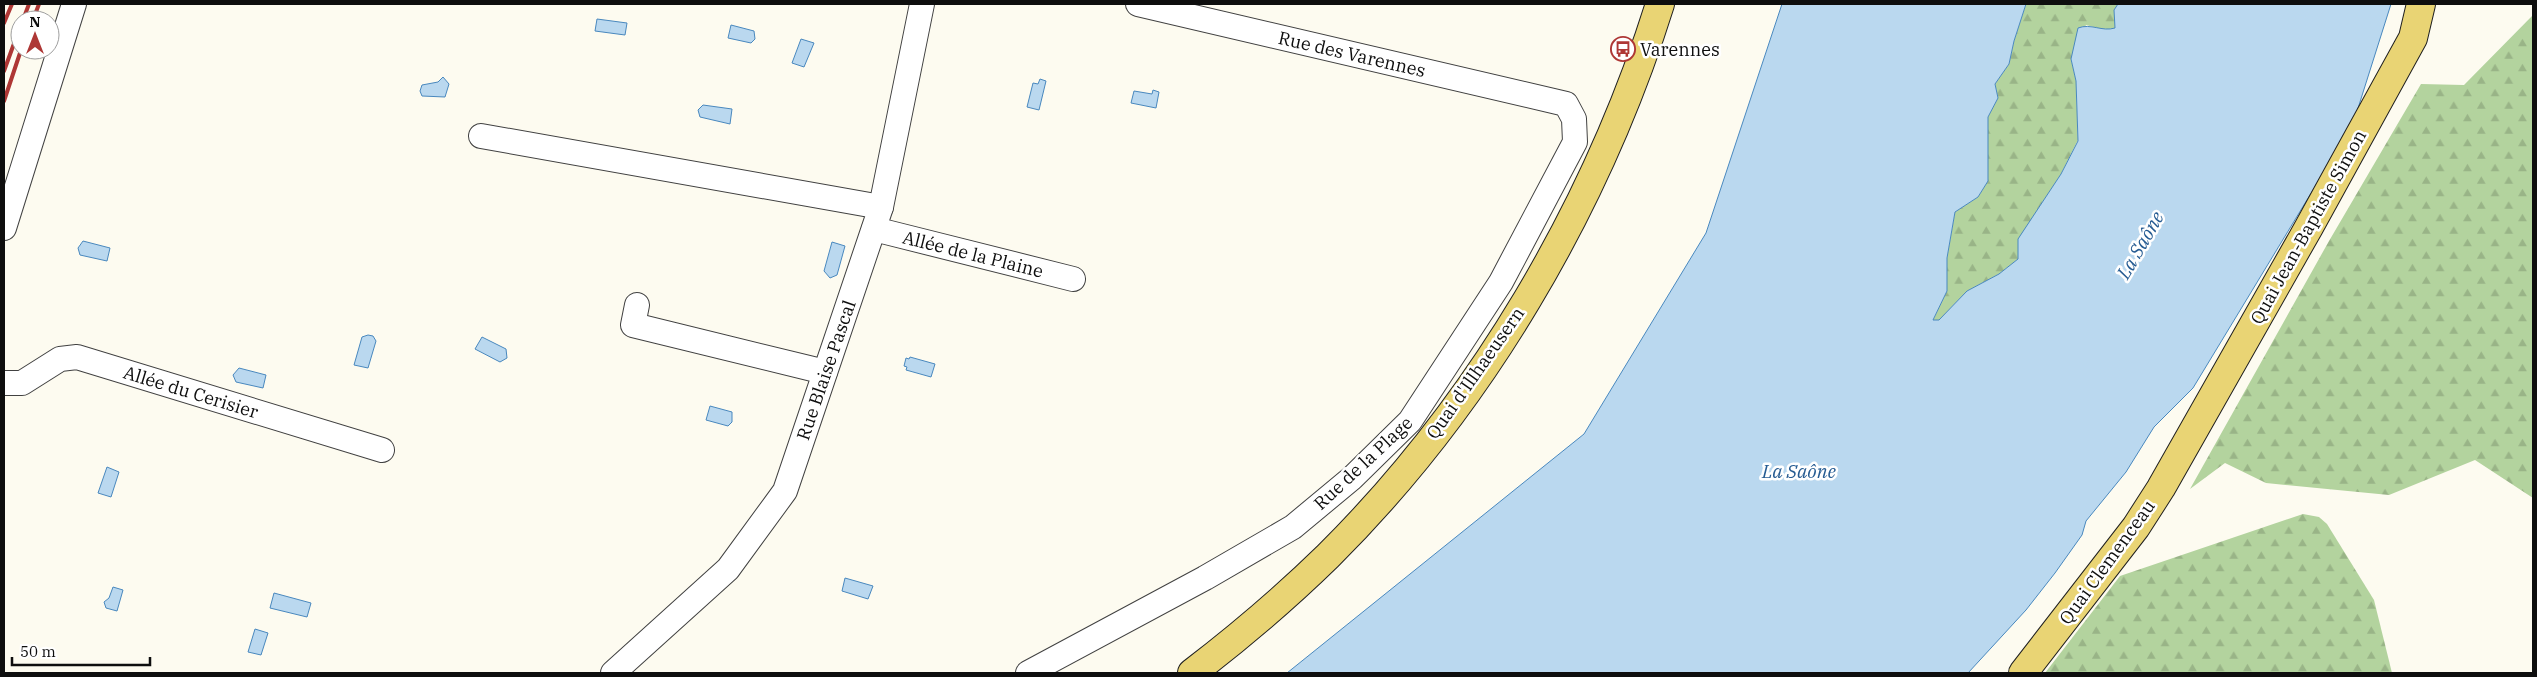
<svg xmlns="http://www.w3.org/2000/svg" width="2537" height="677" font-family="'IBM Plex Serif',serif">
<defs>
<pattern id="forest-firs" width="22" height="20" patternUnits="userSpaceOnUse" patternTransform="scale(1.25)"><rect width="22" height="20" fill="#b3d39e"/><path d="M5 1l3.5 6h-7zM16 11l3.5 6h-7z" fill="#99b487"/></pattern>
</defs>
<rect width="100%" height="100%" fill="#fdfbf0"/>
<!-- forest -->
<g fill="url(#forest-firs)">
<path d="M 2026,4 L 2118,4 L 2114,10 L 2116,28 L 2108,31 L 2086,25 L 2071,59 L 2076,81 L 2078,140 L 2061,174 L 2019,239 L 2018,259 L 1999,274 L 1967,291 L 1939,320 L 1933,320 L 1947,291 L 1947,258 L 1955,212 L 1978,197 L 1988,181 L 1988,117 L 1998,98 L 1995,84 L 2009,64 L 2014,41 Z"/>
<path d="M 2533,15 L 2533,498 L 2475,460 L 2389,495 L 2266,483 L 2225,463 L 2190,489 L 2329,241 L 2421,84 L 2464,85 Z"/>
<path d="M 2303,514 L 2319,517 L 2327,524 L 2374,600 L 2392,673 L 2045,673 L 2120,576 Z"/>
</g>
<!-- water -->
<g fill="#bad8ef" stroke="#4988be">
<path d="M 1782,4 L 2026,4 L 2014,41 L 2009,64 L 1995,84 L 1998,98 L 1988,117 L 1988,181 L 1978,197 L 1955,212 L 1947,258 L 1947,291 L 1933,320 L 1939,320 L 1967,291 L 1999,274 L 2018,259 L 2018,239 L 2061,174 L 2078,141 L 2076,81 L 2071,59 L 2078,28 C 2091,23 2102,32 2115,28 L 2114,10 L 2118,4 L 2391,4 L 2353,124 L 2193,388 L 2154,427 L 2126,472 L 2086,521 L 2082,535 L 2055,573 L 2026,610 L 1968,673 L 1287,673 L 1584,434 L 1706,233 Z"/>
<path d="M 597,19 L 627,23 L 625,35 L 595,31 Z"/>
<path d="M 731,25 L 754,31 L 755,39 L 751,43 L 728,38 Z"/>
<path d="M 801,39 L 814,43 L 804,67 L 792,63 Z"/>
<path d="M 443,77 L 449,84 L 445,97 L 422,96 L 420,91 L 422,85 L 438,82 Z"/>
<path d="M 1040,79 L 1046,81 L 1039,110 L 1027,107 L 1033,83 L 1038,84 Z"/>
<path d="M 1153,90 L 1159,92 L 1156,108 L 1131,103 L 1134,91 L 1152,94 Z"/>
<path d="M 703,105 L 732,109 L 730,124 L 700,117 L 698,110 Z"/>
<path d="M 83,241 L 110,248 L 107,261 L 80,255 L 78,248 Z"/>
<path d="M 832,242 L 845,246 L 837,275 L 830,278 L 824,271 Z"/>
<path d="M 368,335 L 373,336 L 376,341 L 368,368 L 354,365 L 362,337 Z"/>
<path d="M 482,337 L 506,349 L 507,358 L 500,362 L 475,349 Z"/>
<path d="M 910,357 L 935,364 L 931,377 L 906,370 L 907,367 L 904,366 L 906,358 L 909,359 Z"/>
<path d="M 239,368 L 266,375 L 263,388 L 236,382 L 233,375 Z"/>
<path d="M 710,406 L 732,412 L 732,422 L 728,426 L 706,420 Z"/>
<path d="M 107,467 L 119,472 L 111,497 L 98,493 Z"/>
<path d="M 845,578 L 873,586 L 868,599 L 842,591 Z"/>
<path d="M 113,587 L 123,590 L 117,611 L 106,608 L 104,602 L 109,598 Z"/>
<path d="M 274,593 L 311,603 L 307,617 L 270,608 Z"/>
<path d="M 255,629 L 268,633 L 261,655 L 248,652 Z"/>
</g>
<g fill="none" stroke-linecap="round" stroke-linejoin="round">
<defs>
<g id="minor">
<path d="M 481,136 L 881,207"/>
<path d="M 4,228 L 74,4"/>
<path d="M 874,229 L 1073,279"/>
<path d="M 637,305 L 633,325 L 825,372"/>
<path d="M 4,383 L 22,383 L 60,359 L 77,357 L 382,450"/>
<path d="M 613,673 L 728,569 L 785,491 L 881,207 L 922,4"/>
<path d="M 1028,673 L 1205,578 L 1293,527 L 1352,478 L 1410,421 L 1501,282 L 1575,142 L 1574,119 L 1566,104 L 1138,4"/>
</g>
<g id="major">
<path d="M 1192,673 C 1239,637 1285,598 1328,556 C 1480,405 1596,208 1660,4"/>
<path d="M 2023,673 L 2136,527 L 2161,488 L 2309,227 L 2413,38 L 2421,4"/>
</g>
</defs>
<!-- minor casing -->
<use href="#minor" stroke="#414141" stroke-width="26"/>
<!-- major casing -->
<use href="#major" stroke="#1f1f1f" stroke-width="30"/>
<!-- minor -->
<use href="#minor" stroke="#fff" stroke-width="24"/>
<!-- major -->
<use href="#major" stroke="#e9d474" stroke-width="28"/>
<!-- rail -->
<g stroke="#ae3735" stroke-width="4">
<path d="M 23,20 L 29,4"/>
<path d="M 33,20 L 39,4"/>
<path d="M 4,23 L 12,4"/>
<path d="M 4,71 L 20,27"/>
<path d="M 4,101 L 21,50"/>
</g>
</g>
<!-- icons -->
<defs>
<symbol id="bus-ring" viewBox="-11 -11 22 22"><circle r="9.5" fill="#fff" stroke="#ae3735" stroke-width="1.5"/><path d="M-5-6H5V4H4V6H2V4H-2V6H-4V4H-5ZM-3.5-4V0h7V-4ZM-3.5 1.2v1.5H-2V1.2ZM2 1.2v1.5H3.5V1.2Z" fill="#ae3735"/></symbol>
</defs>
<g fill-rule="evenodd">
<use href="#bus-ring" x="1609" y="35" width="28" height="28"/>
</g>
<g text-anchor="middle" dominant-baseline="central" stroke-width="5" stroke-linejoin="round" paint-order="stroke">
<!-- poi labels -->
<g font-size="18" fill="#0e0e0e" stroke="#fff" text-anchor="start">
<text x="1640" y="49">Varennes</text>
</g>
<!-- street labels -->
<g font-size="18" fill="#0e0e0e" stroke="#fff">
<text transform="translate(1352 54) rotate(13)">Rue des Varennes</text>
<text transform="translate(2308 227) rotate(-61)">Quai Jean-Baptiste Simon</text>
<text transform="translate(973 254) rotate(14)">Allée de la Plaine</text>
<text transform="translate(826 370) rotate(-71)">Rue Blaise Pascal</text>
<text transform="translate(1475 373) rotate(-55)">Quai d'Illhaeusern</text>
<text transform="translate(191 392) rotate(17)">Allée du Cerisier</text>
<text transform="translate(1363 463) rotate(-43)">Rue de la Plage</text>
<text transform="translate(2107 562) rotate(-54)">Quai Clemenceau</text>
</g>
<!-- water labels -->
<g font-size="19" font-style="italic" fill="#255b92" stroke="#fff">
<text transform="translate(2140 245) rotate(-60)">La Saône</text>
<text x="1799" y="471">La Saône</text>
</g>
</g>
<!-- border -->
<rect width="2537" height="677" fill="none" stroke="#0e0e0e" stroke-width="10"/>
<!-- north arrow -->
<g transform="translate(35 35)"><circle r="24" fill="#ffffff" stroke="#9f9f9f"/>
<path d="M0-4L9 19L0 12L-9 19Z" fill="#ae3735"/>
<text y="-8" font-size="14" font-weight="bold" text-anchor="middle" fill="#0e0e0e">N</text>
</g>
<!-- scale -->
<path d="M12 657v8h138v-8" fill="none" stroke="#0e0e0e" stroke-width="2.5"/>
<text x="20" y="657" font-size="15" fill="#0e0e0e" stroke="#ffffff" stroke-width="4" paint-order="stroke">50 m</text>
</svg>
